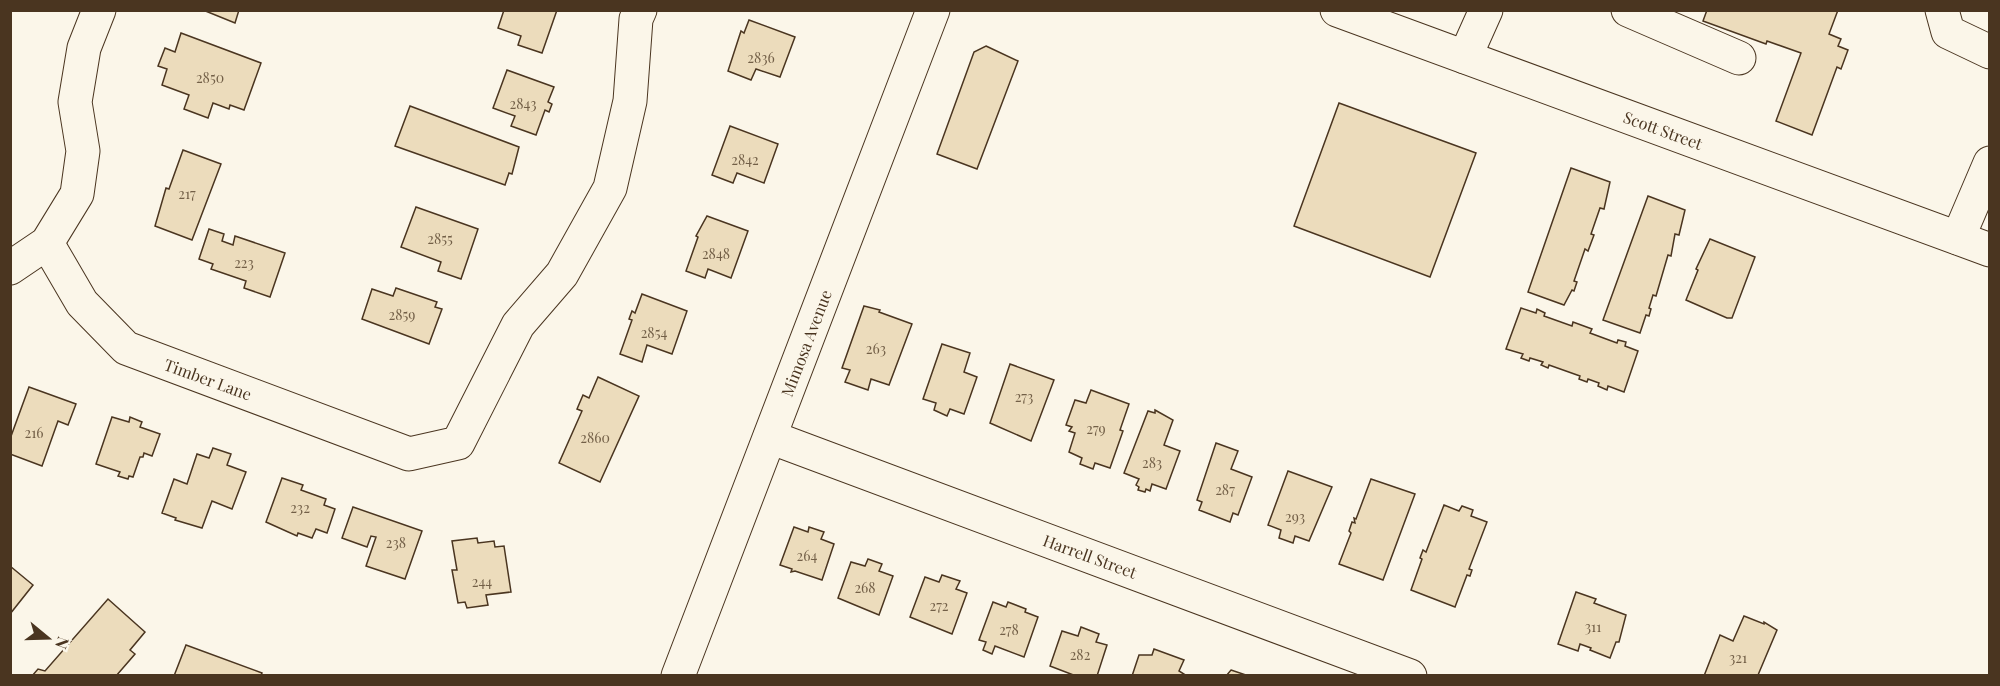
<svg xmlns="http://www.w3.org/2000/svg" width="2000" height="686" font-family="'Playfair Display',serif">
<rect width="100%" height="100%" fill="#fbf6e9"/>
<!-- building -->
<g fill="#ecdcbc" stroke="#4a3520" stroke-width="1.5">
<path d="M 203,10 L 239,10 L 235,23 Z"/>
<path d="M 504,10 L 557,10 L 542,53 L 518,45 L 521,36 L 498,28 Z"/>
<path d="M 1707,10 L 1838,10 L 1829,34 L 1841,39 L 1838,46 L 1848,50 L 1841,69 L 1837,67 L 1812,135 L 1776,121 L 1801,53 L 1767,41 L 1766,44 L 1703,21 Z"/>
<path d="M 749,20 L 795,37 L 780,77 L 756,69 L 751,80 L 728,71 L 741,31 L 744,33 Z"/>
<path d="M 181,33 L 261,63 L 244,110 L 230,105 L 229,109 L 213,103 L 208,118 L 184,109 L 189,95 L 162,85 L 167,69 L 158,66 L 165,48 L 175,52 Z"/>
<path d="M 986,46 L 1018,61 L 977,169 L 937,154 L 974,52 Z"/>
<path d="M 507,70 L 554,87 L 548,102 L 552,104 L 549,112 L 545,110 L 536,135 L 511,126 L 515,116 L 493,108 Z"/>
<path d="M 1339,103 L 1476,153 L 1430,277 L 1294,226 Z"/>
<path d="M 410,106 L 519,147 L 512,174 L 509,173 L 505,185 L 395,146 Z"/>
<path d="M 730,126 L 778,144 L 764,183 L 737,173 L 733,183 L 712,175 Z"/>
<path d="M 183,150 L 221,164 L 192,240 L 155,226 L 166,188 L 169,189 Z"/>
<path d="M 1571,168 L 1610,182 L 1604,209 L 1600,208 L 1591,234 L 1594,235 L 1588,251 L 1585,249 L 1574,281 L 1577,282 L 1574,291 L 1572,290 L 1564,305 L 1528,292 Z"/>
<path d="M 1648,196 L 1685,210 L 1679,235 L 1675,234 L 1671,256 L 1668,255 L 1656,296 L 1653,295 L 1649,308 L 1651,309 L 1649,316 L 1646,315 L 1640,333 L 1603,320 Z"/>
<path d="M 416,207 L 478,229 L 461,279 L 438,271 L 441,262 L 401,247 Z"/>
<path d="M 707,216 L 748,231 L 731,278 L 708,269 L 705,278 L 686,271 L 698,237 L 696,236 Z"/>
<path d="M 209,229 L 224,234 L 222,241 L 233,245 L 235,236 L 285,253 L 270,297 L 244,288 L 246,281 L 211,269 L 213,264 L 199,259 Z"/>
<path d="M 1710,239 L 1755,257 L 1732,318 L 1727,318 L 1686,300 L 1698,270 L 1696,269 Z"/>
<path d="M 396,288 L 437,302 L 435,307 L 442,309 L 429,344 L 362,319 L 372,289 L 393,296 Z"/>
<path d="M 642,294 L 687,311 L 672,354 L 647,345 L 642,362 L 620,354 L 632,320 L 629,319 L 632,311 L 635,313 Z"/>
<path d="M 864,306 L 880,310 L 879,312 L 912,324 L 889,385 L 871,379 L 868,390 L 845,382 L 850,370 L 842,368 Z"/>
<path d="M 1521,308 L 1536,313 L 1537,309 L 1545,313 L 1544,316 L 1572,326 L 1573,322 L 1592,329 L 1590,333 L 1617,343 L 1618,340 L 1626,342 L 1625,346 L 1638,351 L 1624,392 L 1608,386 L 1607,390 L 1598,386 L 1599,383 L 1588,379 L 1587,382 L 1579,379 L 1580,376 L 1549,365 L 1548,368 L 1541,365 L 1543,362 L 1530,358 L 1529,361 L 1521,358 L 1523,354 L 1506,349 Z"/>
<path d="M 942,344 L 970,353 L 964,372 L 977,377 L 964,414 L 950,409 L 947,416 L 934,410 L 936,403 L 923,399 Z"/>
<path d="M 1010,364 L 1054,380 L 1031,441 L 990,423 Z"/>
<path d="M 598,377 L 639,396 L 600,482 L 559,463 L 582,411 L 577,409 L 583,395 L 589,398 Z"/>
<path d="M 29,387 L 76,404 L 68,425 L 58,421 L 42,466 L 10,454 L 10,439 Z"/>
<path d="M 1091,390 L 1129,404 L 1120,430 L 1123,431 L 1110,468 L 1095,463 L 1093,469 L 1080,464 L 1082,458 L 1069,452 L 1075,433 L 1069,431 L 1072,427 L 1066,425 L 1075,400 L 1086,403 Z"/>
<path d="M 1155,410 L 1173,420 L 1164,445 L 1180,451 L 1166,489 L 1152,484 L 1150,491 L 1146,489 L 1145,492 L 1138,490 L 1139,487 L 1136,485 L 1139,479 L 1124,473 L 1148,411 L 1155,413 Z"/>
<path d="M 112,417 L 129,422 L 130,417 L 142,422 L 140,427 L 160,434 L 152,456 L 144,453 L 143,457 L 140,457 L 133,477 L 129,476 L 128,479 L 118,476 L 120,472 L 96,464 Z"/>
<path d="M 1216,443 L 1238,451 L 1231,469 L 1252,477 L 1238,515 L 1233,513 L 1230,522 L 1199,510 L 1202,502 L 1197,500 Z"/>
<path d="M 213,448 L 231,454 L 227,465 L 246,472 L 232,509 L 212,501 L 202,528 L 175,520 L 176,518 L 162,513 L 174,479 L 187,484 L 197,454 L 209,458 Z"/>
<path d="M 1288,471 L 1332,487 L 1309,541 L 1295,536 L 1293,543 L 1279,538 L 1281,530 L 1268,525 Z"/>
<path d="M 282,478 L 303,485 L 301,490 L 326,499 L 324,505 L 335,509 L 327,533 L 316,529 L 312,538 L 298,533 L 297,536 L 266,522 Z"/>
<path d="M 1371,479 L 1415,494 L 1383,580 L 1339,564 L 1351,533 L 1349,531 L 1352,522 L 1355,523 L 1354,518 L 1356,519 Z"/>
<path d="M 1444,505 L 1459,511 L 1462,506 L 1473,510 L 1471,516 L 1487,522 L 1469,569 L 1472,570 L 1470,576 L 1467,575 L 1455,607 L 1411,590 L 1422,559 L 1420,558 L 1423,550 L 1426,552 Z"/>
<path d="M 353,507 L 422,531 L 405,579 L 366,566 L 376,537 L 371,536 L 367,547 L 342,538 Z"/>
<path d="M 794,527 L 808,532 L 809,527 L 824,532 L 821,539 L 834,544 L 822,580 L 795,571 L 791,572 L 792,569 L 780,565 Z"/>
<path d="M 477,538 L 478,543 L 494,541 L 495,547 L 504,546 L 511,592 L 486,595 L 488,605 L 467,608 L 465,602 L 458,603 L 452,570 L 457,570 L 452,541 Z"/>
<path d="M 868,559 L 882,564 L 879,571 L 893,576 L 879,615 L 838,598 L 851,562 L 865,566 Z"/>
<path d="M 10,566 L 33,585 L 10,614 Z"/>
<path d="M 942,575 L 960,581 L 956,589 L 967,593 L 952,634 L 910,617 L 925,577 L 939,582 Z"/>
<path d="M 1576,592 L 1596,599 L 1594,603 L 1626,615 L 1619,642 L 1616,642 L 1610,658 L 1590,650 L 1591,648 L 1580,644 L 1578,651 L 1558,644 Z"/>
<path d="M 108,599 L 145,632 L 130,650 L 135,654 L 116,676 L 32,676 L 38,669 L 45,671 Z"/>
<path d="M 993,602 L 1006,607 L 1008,602 L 1026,609 L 1025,612 L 1038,617 L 1024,657 L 995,646 L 992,654 L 983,650 L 986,642 L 979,640 Z"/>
<path d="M 1744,616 L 1764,624 L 1764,622 L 1777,630 L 1758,675 L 1704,676 L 1720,635 L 1733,641 Z"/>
<path d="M 1081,627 L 1099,634 L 1096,642 L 1107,645 L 1097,676 L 1076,676 L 1050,666 L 1062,631 L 1078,636 Z"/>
<path d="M 186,645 L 262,673 L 261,676 L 174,676 Z"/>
<path d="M 1154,649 L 1184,660 L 1179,671 L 1187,676 L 1132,676 L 1139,655 L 1152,655 Z"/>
<path d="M 1231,670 L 1246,675 L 1246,676 L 1226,676 Z"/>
</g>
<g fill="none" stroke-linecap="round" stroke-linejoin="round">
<defs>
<g id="minor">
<path d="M 1628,10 L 1739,58"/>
<path d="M 1942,10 L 1948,32 L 1990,52"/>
<path d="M 1465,57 L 1486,10"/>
<path d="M 1958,238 L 1990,163"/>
<path d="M 47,243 L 82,303 L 126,348 L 409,454 L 458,443 L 518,325 L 562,274 L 610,188 L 630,101 L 636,19 L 640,10"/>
<path d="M 10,268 L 47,243 L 77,194 L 83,151 L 75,102 L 84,48 L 99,10"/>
<path d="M 770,437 L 1410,676"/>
<path d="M 678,676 L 933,10"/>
</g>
<path id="major" d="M 1337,10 L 1990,250"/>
</defs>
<!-- minor casing -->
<use href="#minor" stroke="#4a3520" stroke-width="35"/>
<!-- major casing -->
<use href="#major" stroke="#4a3520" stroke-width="35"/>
<!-- minor -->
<use href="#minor" stroke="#fbf6e9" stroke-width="33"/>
<!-- major -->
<use href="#major" stroke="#fbf6e9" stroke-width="33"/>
</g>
<g text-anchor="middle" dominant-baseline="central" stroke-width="4.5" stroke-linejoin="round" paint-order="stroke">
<!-- number labels -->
<g font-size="14" fill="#725f47">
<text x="761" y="57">2836</text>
<text x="210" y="77">2850</text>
<text x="523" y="103">2843</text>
<text x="745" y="159">2842</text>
<text x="187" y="193">217</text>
<text x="440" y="238">2855</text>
<text x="716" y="253">2848</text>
<text x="244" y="262">223</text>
<text x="402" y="314">2859</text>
<text x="654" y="332">2854</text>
<text x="876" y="348">263</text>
<text x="1024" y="396">273</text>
<text x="1096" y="428">279</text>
<text x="34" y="432">216</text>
<text x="595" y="437">2860</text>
<text x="1152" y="462">283</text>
<text x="1225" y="489">287</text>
<text x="300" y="507">232</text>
<text x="1295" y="516">293</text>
<text x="396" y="542">238</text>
<text x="807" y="555">264</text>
<text x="482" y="581">244</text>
<text x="865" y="587">268</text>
<text x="939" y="605">272</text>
<text x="1593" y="626">311</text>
<text x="1009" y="629">278</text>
<text x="1080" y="654">282</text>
<text x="1738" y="657">321</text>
</g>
<!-- street labels -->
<g font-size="16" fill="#4a3520" stroke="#fbf6e9">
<text transform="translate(1663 130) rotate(20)">Scott Street</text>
<text transform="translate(806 343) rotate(-69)">Mimosa Avenue</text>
<text transform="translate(208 379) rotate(20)">Timber Lane</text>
<text transform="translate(1090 556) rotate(20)">Harrell Street</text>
</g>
</g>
<!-- border -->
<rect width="2000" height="686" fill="none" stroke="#4a3520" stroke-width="24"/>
<!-- north arrow -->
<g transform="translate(48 638) rotate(109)" stroke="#fbf6e9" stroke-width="4.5" paint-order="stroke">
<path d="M0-4.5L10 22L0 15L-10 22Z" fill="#4a3520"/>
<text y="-9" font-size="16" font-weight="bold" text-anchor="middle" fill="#4a3520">N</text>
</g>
</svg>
